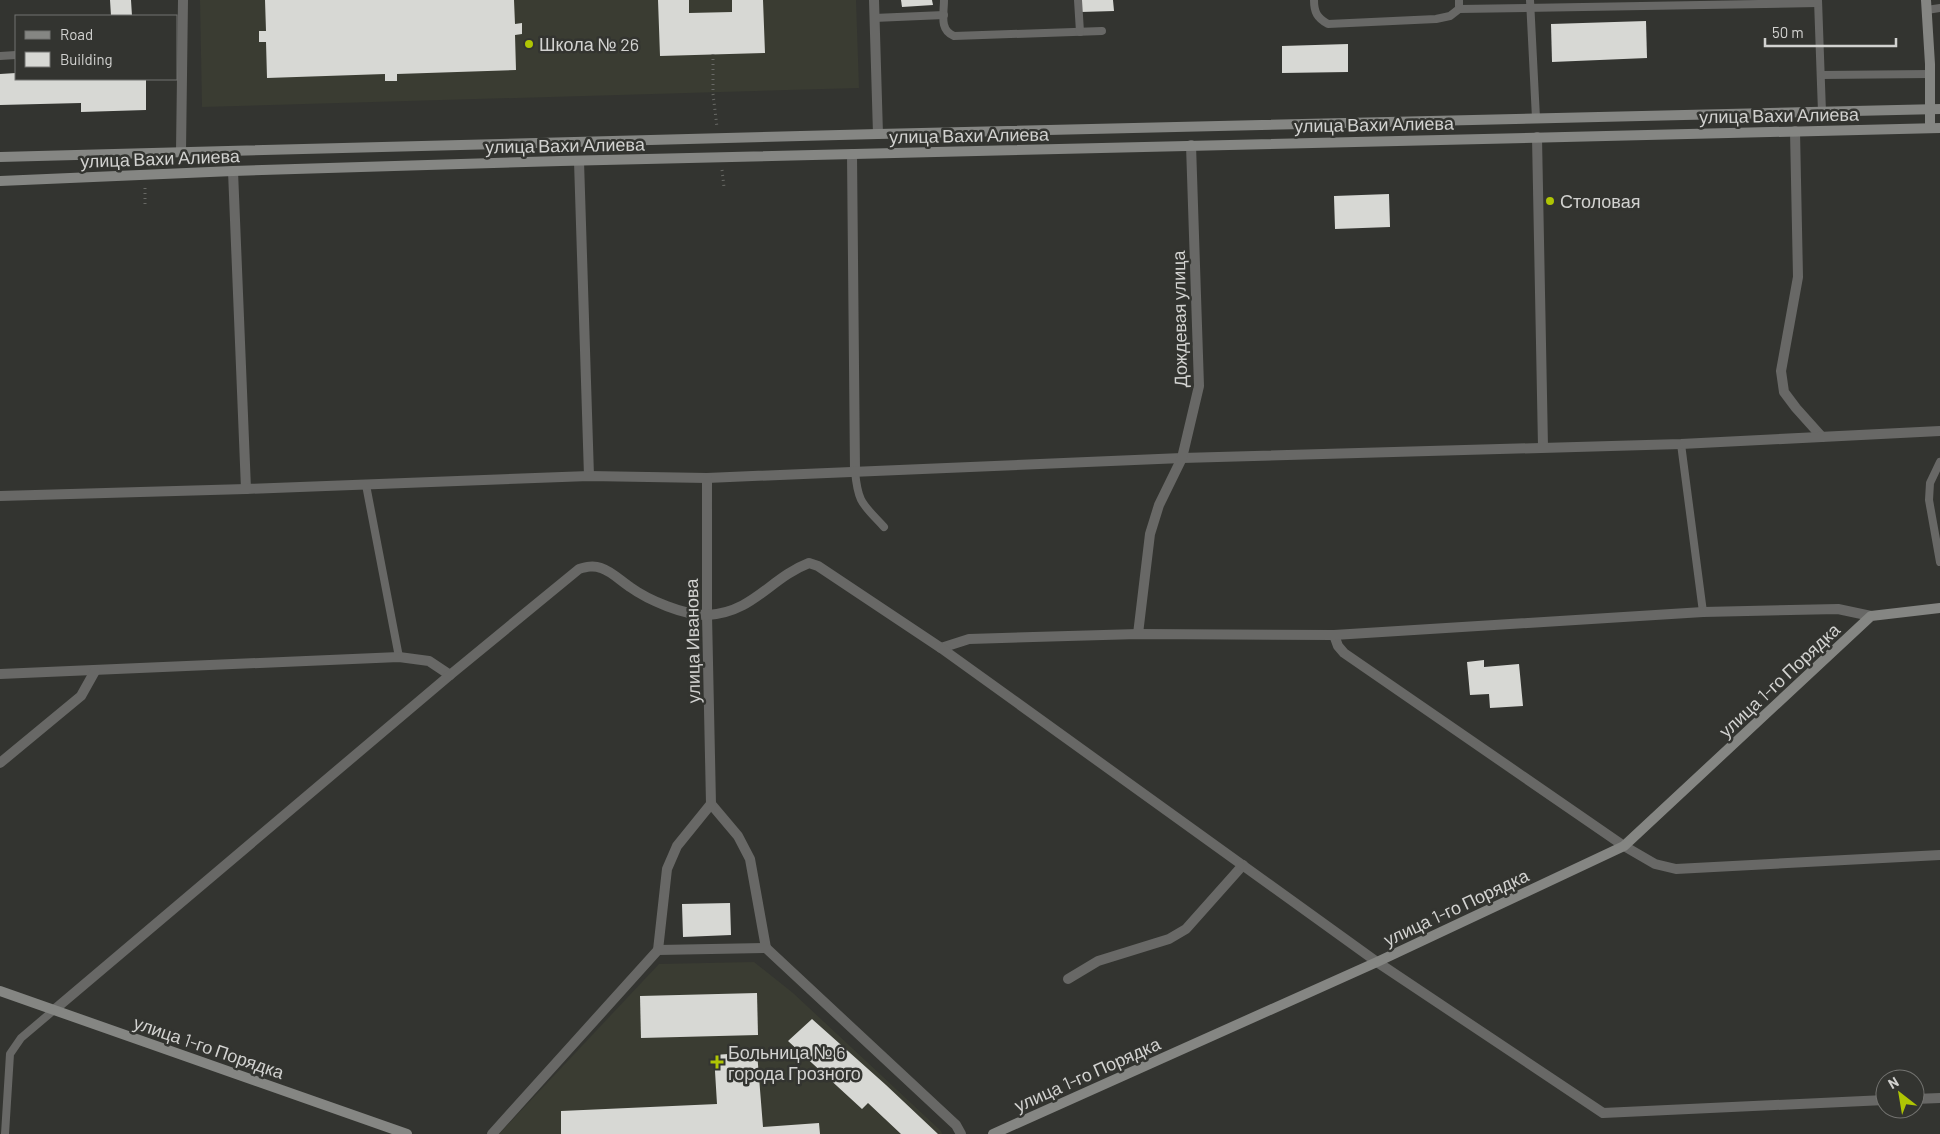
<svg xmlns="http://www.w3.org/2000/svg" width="1940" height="1134" font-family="Barlow,sans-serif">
<rect width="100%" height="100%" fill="#333430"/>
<!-- built -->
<g fill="#3a3c32">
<path d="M 200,0 L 856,0 L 859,88 L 202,107 Z"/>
<path d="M 754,962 L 793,993 L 941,1131 L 942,1134 L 499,1134 L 659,964 Z"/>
</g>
<!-- building -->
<g fill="#d7d8d4">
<path d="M 110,0 L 131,0 L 132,16 L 111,16 Z"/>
<path d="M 265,0 L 514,0 L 515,24 L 522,23 L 522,34 L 515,35 L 516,70 L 397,74 L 397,81 L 385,81 L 385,74 L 267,78 L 266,42 L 259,42 L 259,31 L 266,31 Z"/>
<path d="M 658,0 L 689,0 L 689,13 L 732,12 L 732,0 L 763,0 L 765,53 L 660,56 Z"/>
<path d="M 901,0 L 932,0 L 933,5 L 902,7 Z"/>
<path d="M 1081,0 L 1113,0 L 1114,11 L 1081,12 Z"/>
<path d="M 1646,21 L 1647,58 L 1552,62 L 1551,24 Z"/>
<path d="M 1348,44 L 1348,72 L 1282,73 L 1282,46 Z"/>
<path d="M 16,73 L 16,79 L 146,79 L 146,110 L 81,112 L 81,103 L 0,105 L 0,74 Z"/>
<path d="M 1389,194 L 1390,227 L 1335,229 L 1334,196 Z"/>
<path d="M 1484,660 L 1484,667 L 1519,664 L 1523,706 L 1490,708 L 1489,694 L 1470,695 L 1467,662 Z"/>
<path d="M 730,903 L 731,935 L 683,937 L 682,904 Z"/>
<path d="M 757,993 L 758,1035 L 641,1038 L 640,996 Z"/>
<path d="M 812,1019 L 886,1085 L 938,1134 L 901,1134 L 868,1103 L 862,1109 L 788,1041 Z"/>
<path d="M 757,1052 L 763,1127 L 819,1123 L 820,1134 L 561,1134 L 561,1111 L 717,1104 L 714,1055 Z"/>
</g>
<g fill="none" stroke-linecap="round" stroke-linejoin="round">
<!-- path -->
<g stroke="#686965" stroke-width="3" stroke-dasharray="1 4" stroke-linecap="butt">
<path d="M 713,54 L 713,94 L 717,127"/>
<path d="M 722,170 L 724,187"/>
<path d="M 145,188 L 145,208"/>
</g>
<!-- lane -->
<g stroke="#686866" stroke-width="8">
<path d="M 944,0 C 944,14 939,30 954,36 L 1102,31"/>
<path d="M 1078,0 L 1080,32"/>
<path d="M 1314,0 C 1314,12 1317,18 1328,24 L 1436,19 L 1450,16 L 1459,9 L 1459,0"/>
<path d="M 1530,0 L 1536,118"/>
<path d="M 1818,0 L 1822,112"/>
<path d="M 1459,9 L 1818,3"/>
<path d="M 1927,10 L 1940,8"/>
<path d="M 874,18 L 944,15"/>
<path d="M 0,56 L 16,55"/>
<path d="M 1821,75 L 1930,74"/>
<path d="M 1681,444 L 1703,612"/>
<path d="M 1940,462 L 1930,483 L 1929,500 L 1940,562"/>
<path d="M 855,471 C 858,504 863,504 884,527"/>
<path d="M 366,485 L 399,657"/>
<path d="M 5,1134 L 10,1054 L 21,1038 L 54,1010"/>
</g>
<!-- street -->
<g stroke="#686866" stroke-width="10">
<path d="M 874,0 L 878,134"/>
<path d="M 1795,131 L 1798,277 L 1781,371 L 1784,392 L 1796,408 L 1822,437"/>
<path d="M 1537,137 L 1543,447"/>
<path d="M 181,151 L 183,0"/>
<path d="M 852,154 L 855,471"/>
<path d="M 579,161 L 589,476"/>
<path d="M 233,171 L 246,489"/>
<path d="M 0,496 L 246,489 L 589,476 L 707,478 L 1182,458 L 1681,444 L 1940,431"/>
<path d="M 1138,634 L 1150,534 L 1159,505 L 1182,458 L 1199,386 L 1191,145"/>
<path d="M 1334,635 L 1338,646 L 1344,653 L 1624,846 L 1655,864 L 1676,869 L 1940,855"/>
<path d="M 941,648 L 969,639 L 1138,634 L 1334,635 L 1703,612 L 1838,609 L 1871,616"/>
<path d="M 0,674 L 399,657 L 429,661 L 450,675"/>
<path d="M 0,763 L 81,696 L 95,671"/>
<path d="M 711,804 L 738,836 L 750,859 L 766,948"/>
<path d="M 658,950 L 667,869 L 677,846 L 711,804 L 707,615 L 707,478"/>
<path d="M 1068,979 L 1098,961 L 1169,939 L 1186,929 L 1243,865"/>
<path d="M 54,1010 L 450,675 L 579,569 C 586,567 593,565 601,568 C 611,571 621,581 630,587 C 648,600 685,616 708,615 C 754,612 770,578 809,563 L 818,566 L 941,648 L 1377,962 L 1603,1113 L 1885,1100"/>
<path d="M 1915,1099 L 1940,1098"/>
<path d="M 492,1134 L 658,950 L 766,948 L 956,1125 L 961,1134"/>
</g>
<!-- secondary -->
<g stroke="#858683" stroke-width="10">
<path d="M 1926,0 L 1930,64 L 1930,128"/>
<path d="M 0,157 L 878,134 L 1940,109"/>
<path d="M 0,181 L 233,171 L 561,161 L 1940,128"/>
<path d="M 0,991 L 407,1134"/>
<path d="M 993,1134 L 1377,962 L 1624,846 L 1871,616 L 1940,608"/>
</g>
</g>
<!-- markers -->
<g fill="#afc504" stroke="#333430" stroke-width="2">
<circle cx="529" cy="44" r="5"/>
<circle cx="1550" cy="201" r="5"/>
<path d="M714.5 1054.5h5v5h5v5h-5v5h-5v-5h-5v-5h5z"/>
</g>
<g text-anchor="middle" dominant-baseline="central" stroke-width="5" stroke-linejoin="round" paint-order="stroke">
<!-- poi labels -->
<g font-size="18" fill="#d2d2d0" stroke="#333430" text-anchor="start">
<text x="539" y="44">Школа № 26</text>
<text x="1560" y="201">Столовая</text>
<text x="728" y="1052">Больница № 6<tspan x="728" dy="21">города Грозного</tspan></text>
</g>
<!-- street labels -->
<g font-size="18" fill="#d2d2d0" stroke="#333430">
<text transform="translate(1779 115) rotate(-1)">улица Вахи Алиева</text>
<text transform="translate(1374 124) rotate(-1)">улица Вахи Алиева</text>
<text transform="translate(969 135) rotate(-1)">улица Вахи Алиева</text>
<text transform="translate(565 145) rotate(-1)">улица Вахи Алиева</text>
<text transform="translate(160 158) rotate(-2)">улица Вахи Алиева</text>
<text transform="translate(1179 319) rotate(-91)">Дождевая улица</text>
<text transform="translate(692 641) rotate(-91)">улица Иванова</text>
<text transform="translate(1779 680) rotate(-43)">улица 1-го Порядка</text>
<text transform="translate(1456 907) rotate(-25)">улица 1-го Порядка</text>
<text transform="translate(209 1047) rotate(19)">улица 1-го Порядка</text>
<text transform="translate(1087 1074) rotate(-24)">улица 1-го Порядка</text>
</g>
</g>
<!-- legend -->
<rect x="15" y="15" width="162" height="65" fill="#333430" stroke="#737370"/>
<rect x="25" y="31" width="25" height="8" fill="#858683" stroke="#737370"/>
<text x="60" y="40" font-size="15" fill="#d2d2d0">Road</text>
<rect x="25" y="52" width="25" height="15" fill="#d7d8d4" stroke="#737370"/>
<text x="60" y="65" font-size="15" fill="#d2d2d0">Building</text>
<!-- north arrow -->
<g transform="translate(1900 1094) rotate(329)"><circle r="24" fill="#333430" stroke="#737370"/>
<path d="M0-4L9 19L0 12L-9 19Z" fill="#afc504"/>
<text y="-8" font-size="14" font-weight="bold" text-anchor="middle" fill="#d2d2d0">N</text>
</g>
<!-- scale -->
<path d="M1765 38v8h131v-8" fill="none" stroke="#d2d2d0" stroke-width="2.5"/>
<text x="1772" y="38" font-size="15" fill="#d2d2d0" stroke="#333430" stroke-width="4" paint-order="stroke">50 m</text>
</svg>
